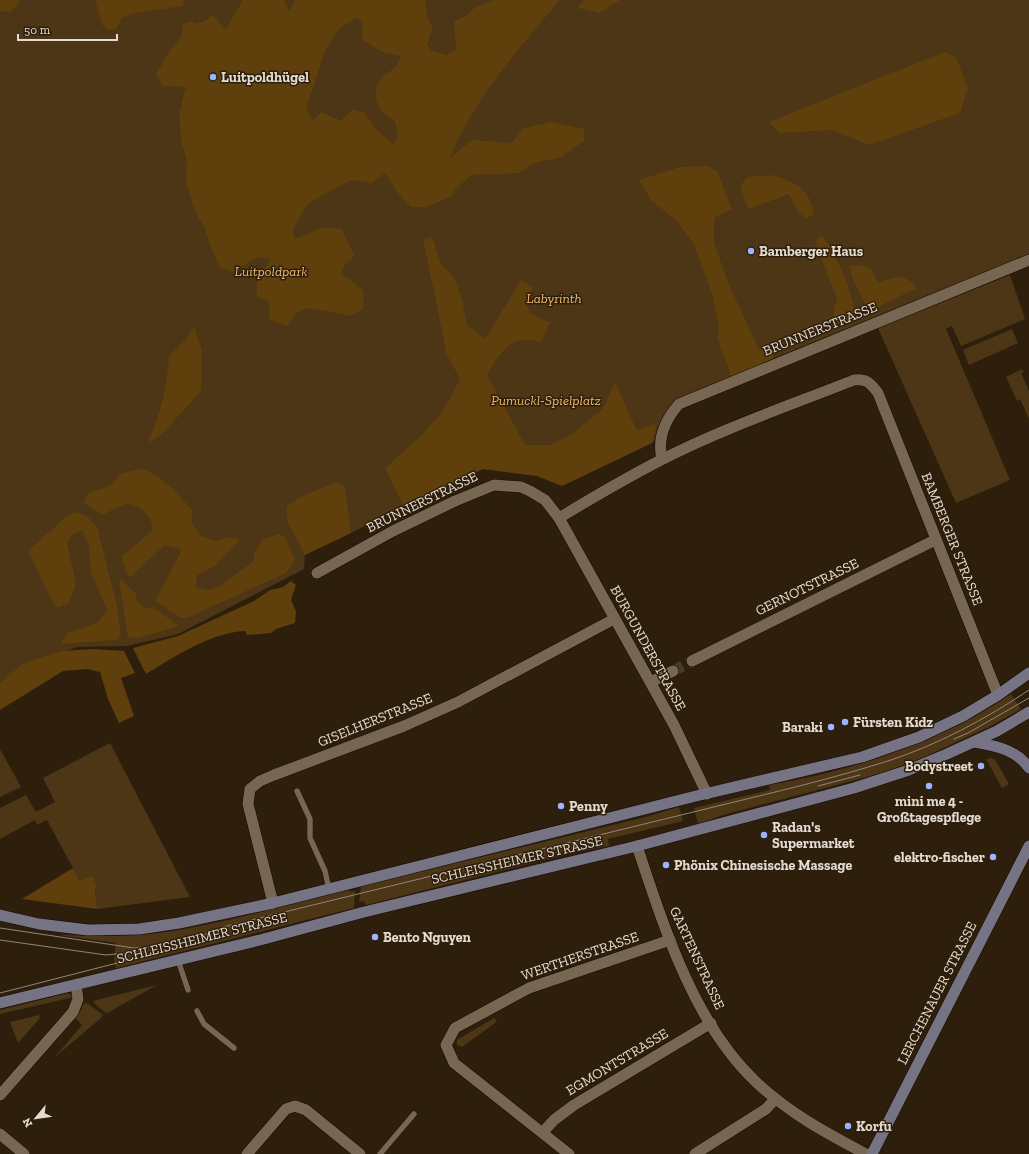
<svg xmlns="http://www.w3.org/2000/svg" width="1029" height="1154" font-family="'Zilla Slab',serif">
<rect width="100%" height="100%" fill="#2d1f0c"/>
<!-- green -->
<g fill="#4c3616">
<path d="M 0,0 L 1029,0 L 1029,258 L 679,404 L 662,433 L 652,443 L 562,486 L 537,476 L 483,469 L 305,555 L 304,569 L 178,634 L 127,646 L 76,647 L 2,682 L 0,687 Z"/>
<path d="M 1010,275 L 1025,319 L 961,346 L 952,326 L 946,329 L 1010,480 L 956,503 L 878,328 Z"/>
<path d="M 1012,329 L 1018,343 L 969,365 L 963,350 Z"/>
<path d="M 1022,369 L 1024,372 L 1021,373 L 1029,391 L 1029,419 L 1020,399 L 1017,401 L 1006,377 Z"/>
<path d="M 1011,694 L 1021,709 L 991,726 L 918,760 L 878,774 L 726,814 L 698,824 L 694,808 L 770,790 L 769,785 C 854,771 940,742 1011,694 Z"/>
<path d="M 110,743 L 190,897 L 97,909 L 95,889 L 98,887 L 92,875 L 80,881 L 47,820 L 37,825 L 35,820 L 0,839 L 0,808 L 26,795 L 36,812 L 55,802 L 43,778 Z"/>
<path d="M 0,749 L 21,787 L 0,797 Z"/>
<path d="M 992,758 L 997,763 L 1009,784 L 1002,788 L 986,759 Z"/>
<path d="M 679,807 L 683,821 L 608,839 L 609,846 L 575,852 L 366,905 L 364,901 L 359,902 L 361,886 L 646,817 Z"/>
<path d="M 349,889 L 350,892 L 355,891 L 354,908 L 116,968 L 114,959 L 116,943 L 59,935 C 95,936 130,937 166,932 C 227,923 288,904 349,889 Z"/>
<path d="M 157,985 L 109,1012 L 106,1013 L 94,1003 L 93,1001 Z"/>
<path d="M 68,993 L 74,997 L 0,1014 L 0,1010 Z"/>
<path d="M 87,1003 L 103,1015 L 102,1017 L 54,1058 L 82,1025 L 75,1018 L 81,1010 L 83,1004 Z"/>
<path d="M 39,1015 L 40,1018 L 18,1043 L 10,1022 Z"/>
<path d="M 494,1018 L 497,1021 L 495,1023 L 462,1047 L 457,1045 L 457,1040 Z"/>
</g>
<!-- forest -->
<g fill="#5f3f0b" fill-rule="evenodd">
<path d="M 0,0 L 20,0 L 20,2 L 10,12 L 0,11 Z"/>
<path d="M 95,0 L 185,0 L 182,6 L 131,14 L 122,18 L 116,29 L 108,30 L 103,26 Z"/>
<path d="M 243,0 L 284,0 L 289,11 L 295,0 L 425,0 L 427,17 L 433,27 L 427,44 L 432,51 L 447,55 L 456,50 L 454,22 L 469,14 L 474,8 L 495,0 L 560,0 C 522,45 471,102 451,157 L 472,140 L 511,143 L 524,128 L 552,122 L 584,129 L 584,141 L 561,157 L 532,164 L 519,173 L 471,175 L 455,190 L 451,197 L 426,207 L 411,207 L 398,193 L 385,173 L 372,183 L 351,180 L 319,197 L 307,205 L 293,229 L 295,239 L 323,227 L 342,229 L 354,255 L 352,259 L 346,262 L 341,273 L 363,290 L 364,308 L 351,316 L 309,308 L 298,312 L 287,326 L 270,320 L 269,301 L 257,297 L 257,281 L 271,259 L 259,257 L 232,272 L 221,268 L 210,246 L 204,226 L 197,216 L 186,183 L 187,161 L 181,140 L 179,113 L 186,87 L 163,86 L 156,75 L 168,53 L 182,36 L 183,24 L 190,21 L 196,24 L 207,20 L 212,14 L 226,29 ZM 357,17 L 363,23 L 362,39 L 382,52 L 401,56 C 395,77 373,72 376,99 C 378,111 385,115 395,121 L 398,137 L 393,144 L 377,130 L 365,113 L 353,109 L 340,121 L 322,112 L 313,120 L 306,109 L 325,51 L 339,29 Z"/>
<path d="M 584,0 L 620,0 L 600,13 L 578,8 Z"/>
<path d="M 945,52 L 956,57 L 968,88 L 960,113 L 869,145 L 832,130 L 780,133 L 769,122 Z"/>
<path d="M 708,166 L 717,171 L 732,209 L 714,218 L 714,242 L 727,280 L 759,350 L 769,346 L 775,360 L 732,378 L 717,337 L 719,328 L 713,297 L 694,244 L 677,221 L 651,200 L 639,180 L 680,167 Z"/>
<path d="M 771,175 C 796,182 810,188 814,215 L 805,218 L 798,212 L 789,194 L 749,209 L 744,200 L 741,185 L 747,177 Z"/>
<path d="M 822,235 C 837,254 854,297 857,320 L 851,323 L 839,324 L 834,320 L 834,310 L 837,298 L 820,255 L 816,240 Z"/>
<path d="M 432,237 L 441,264 L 454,277 L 462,299 L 467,325 L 485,339 L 521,280 L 533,287 C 531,291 527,295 526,298 C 523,311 540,320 550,322 L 541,342 C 535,341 528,339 522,340 C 505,342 495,361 487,375 L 525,445 L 550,445 L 570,435 L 603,409 L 615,382 L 637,431 L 657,423 L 652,443 L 562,486 L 537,476 L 483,469 L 404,507 L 385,468 L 422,435 L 443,411 L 460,379 L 447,355 L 423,239 Z"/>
<path d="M 862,265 L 872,270 L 878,283 C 895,277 904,272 917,288 L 876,308 L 867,308 L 852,277 L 850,266 Z"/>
<path d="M 194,327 L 202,350 L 201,391 L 162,434 L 151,442 L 149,440 C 161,411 167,387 169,356 L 186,339 Z"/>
<path d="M 142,469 C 164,477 177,493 192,510 L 192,523 L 201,536 L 215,541 L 228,537 L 240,540 L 215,566 L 197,575 L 196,587 L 207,590 L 218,587 L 254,561 L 254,553 L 263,539 L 279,534 L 285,537 L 295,560 L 286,573 L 187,618 L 180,617 L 155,601 L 180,554 L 180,549 L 165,545 L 129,578 L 121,557 L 153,530 C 153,517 136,500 123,505 C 115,508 110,512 102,515 L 84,502 L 89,493 L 110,486 L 120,474 Z"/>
<path d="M 336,482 L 345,487 L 351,533 L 305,555 L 288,523 L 286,507 L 300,497 Z"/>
<path d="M 78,512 L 88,517 L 97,527 L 117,606 L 121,636 L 117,640 L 60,644 L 67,633 L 97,623 L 107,610 L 91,573 L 89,546 L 82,530 L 72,535 L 67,543 L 76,584 L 69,603 L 58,608 L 52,601 L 28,551 L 68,515 Z"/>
<path d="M 119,578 L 136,594 L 137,601 L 146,609 L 153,607 L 179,626 L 138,638 L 128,637 Z"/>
<path d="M 291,581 L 296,585 L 291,600 L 296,611 L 295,623 L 276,629 L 271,633 L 247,635 L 245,631 C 212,632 174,657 146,674 L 133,648 L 178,636 L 254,601 L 270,590 L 283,587 Z"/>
<path d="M 95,649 L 124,651 L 135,673 L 121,678 L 134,716 L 119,723 L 108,699 L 100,672 L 87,669 L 63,671 L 0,710 L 0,683 L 21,665 L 36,659 L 61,651 Z"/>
<path d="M 73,868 L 80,881 L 92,875 L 98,887 L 95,889 L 97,909 L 22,899 Z"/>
</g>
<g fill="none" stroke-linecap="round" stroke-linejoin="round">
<!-- minor-tunnel -->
<path stroke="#493b2a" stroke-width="11" stroke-dasharray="11 5.5" stroke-linecap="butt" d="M 673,671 L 692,661"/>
<defs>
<g id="service">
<path d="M 297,791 L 310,819 L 310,838 L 325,871 L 329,889"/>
<path d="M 178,960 L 188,990"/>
<path d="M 197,1011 L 204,1024 L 234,1048"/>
<path d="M 380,1154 L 414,1114"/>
</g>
<g id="minor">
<path d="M 662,459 C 657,438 665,420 679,404 L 1029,260"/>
<path d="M 559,518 L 674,725 L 707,794"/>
<path d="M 317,573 L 393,531 L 455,501 L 494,485 L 521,487 L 530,491 L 545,500 L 559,518 C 592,498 626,478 661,460 C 721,429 791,405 854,380 C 867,378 871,384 878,393 L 998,695"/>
<path d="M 692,661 L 935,540"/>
<path d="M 651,682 L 673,671"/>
<path d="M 637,846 C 663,924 693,1022 755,1081 C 787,1112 826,1133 866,1154"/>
<path d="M 273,903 L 248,804 L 250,789 L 260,781 L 274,775 L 404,726 L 458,702 L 614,619"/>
<path d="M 0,1095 L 73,1012 L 78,999 L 76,985"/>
<path d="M 543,1132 L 554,1120 L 574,1105 L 711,1023"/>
<path d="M 0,1134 L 24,1154"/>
<path d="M 247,1154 L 286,1109 L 295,1106 L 306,1110 L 360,1154"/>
<path d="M 569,1154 L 454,1063 L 446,1045 L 455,1028 L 529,988 L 670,940"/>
<path d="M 695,1154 L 766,1109 L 775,1099"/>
</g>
<g id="secondary">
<path d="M 974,742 C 995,746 1016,749 1029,768"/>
<path d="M 0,915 L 39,924 L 88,930 L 139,929 L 179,923 L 273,903 L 696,796 L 862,757 L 919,737 L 963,716 L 998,695 L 1029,673"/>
<path d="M 0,1003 L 260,940 L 364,912 L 637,846 L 854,788 L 909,770 L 947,754 L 997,731 L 1029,712"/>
<path d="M 872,1154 L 1029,846"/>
</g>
</defs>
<!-- service casing -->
<use href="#service" stroke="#150900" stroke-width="6"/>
<!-- minor casing -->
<use href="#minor" stroke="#150900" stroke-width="12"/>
<!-- secondary casing -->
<use href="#secondary" stroke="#150900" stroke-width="12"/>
<!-- service -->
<use href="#service" stroke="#776752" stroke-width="5.5"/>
<!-- minor -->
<use href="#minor" stroke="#776752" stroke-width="11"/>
<!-- secondary -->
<use href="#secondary" stroke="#757384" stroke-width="11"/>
<!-- tram -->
<g stroke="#928678" stroke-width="1">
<path d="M 954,739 L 968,733 L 1029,698"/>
<path d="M 818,786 L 860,775"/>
<path d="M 0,928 L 134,948 L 163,946"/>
<path d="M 0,940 L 106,955 L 144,951"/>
<path d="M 0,993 L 164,951 L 223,927 L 726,804 C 780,791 834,778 888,761 C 937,745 986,719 1029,690"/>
</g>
</g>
<!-- markers -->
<g fill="#9bb4fd" stroke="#2d1f0c" stroke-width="1.5">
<circle cx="213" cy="77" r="4"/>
<circle cx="751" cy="251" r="4"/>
<circle cx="845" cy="722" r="4"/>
<circle cx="831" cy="727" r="4"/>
<circle cx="981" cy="766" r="4"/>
<circle cx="929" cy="786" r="4"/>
<circle cx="561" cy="806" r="4"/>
<circle cx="764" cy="835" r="4"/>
<circle cx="993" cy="857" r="4"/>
<circle cx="666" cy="865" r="4"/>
<circle cx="375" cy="937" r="4"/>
<circle cx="848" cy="1126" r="4"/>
</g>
<g text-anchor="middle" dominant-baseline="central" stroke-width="3" stroke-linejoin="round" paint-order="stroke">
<!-- poi labels -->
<g font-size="14" font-weight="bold" fill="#e5dcd1" stroke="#2d1f0c" text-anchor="start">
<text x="221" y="77">Luitpoldhügel</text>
<text x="759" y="251">Bamberger Haus</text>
<text x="853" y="722">Fürsten Kidz</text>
<text x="823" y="727" text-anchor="end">Baraki</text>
<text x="973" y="766" text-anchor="end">Bodystreet</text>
<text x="929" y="801" text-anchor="middle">mini me 4 -<tspan x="929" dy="16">Großtagespflege</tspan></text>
<text x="569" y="806">Penny</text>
<text x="772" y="827">Radan's<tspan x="772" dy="16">Supermarket</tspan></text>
<text x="985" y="857" text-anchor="end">elektro-fischer</text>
<text x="674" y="865">Phönix Chinesische Massage</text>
<text x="383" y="937">Bento Nguyen</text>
<text x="856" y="1126">Korfu</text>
</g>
<!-- park labels -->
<g font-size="14" font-style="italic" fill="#eeba72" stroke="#2d1f0c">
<text x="271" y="271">Luitpoldpark</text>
<text x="554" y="298">Labyrinth</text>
<text x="546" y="400">Pumuckl-Spielplatz</text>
</g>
<!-- street labels -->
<g font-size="14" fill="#e5dcd1" stroke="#2d1f0c">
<text transform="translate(820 329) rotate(-22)">BRUNNERSTRASSE</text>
<text transform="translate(422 502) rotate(-26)">BRUNNERSTRASSE</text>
<text transform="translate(952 539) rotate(68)">BAMBERGER STRASSE</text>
<text transform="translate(807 587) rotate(-26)">GERNOTSTRASSE</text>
<text transform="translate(648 648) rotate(61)">BURGUNDERSTRASSE</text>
<text transform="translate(375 720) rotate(-22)">GISELHERSTRASSE</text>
<text transform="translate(517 860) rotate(-13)">SCHLEISSHEIMER STRASSE</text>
<text transform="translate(202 938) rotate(-14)">SCHLEISSHEIMER STRASSE</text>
<text transform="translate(580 956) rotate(-19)">WERTHERSTRASSE</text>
<text transform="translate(697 958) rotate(65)">GARTENSTRASSE</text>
<text transform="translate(937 993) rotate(-63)">LERCHENAUER STRASSE</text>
<text transform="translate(617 1062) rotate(-31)">EGMONTSTRASSE</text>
</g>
</g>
<!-- north arrow -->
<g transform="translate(36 1118) rotate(241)" stroke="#2d1f0c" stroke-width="3" paint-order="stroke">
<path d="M0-3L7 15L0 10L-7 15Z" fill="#e5dcd1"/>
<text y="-6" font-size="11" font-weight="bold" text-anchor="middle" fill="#e5dcd1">N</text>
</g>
<!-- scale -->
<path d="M18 34v6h99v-6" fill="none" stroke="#e5dcd1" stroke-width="2"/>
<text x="24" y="34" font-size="12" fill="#e5dcd1" stroke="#2d1f0c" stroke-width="3" paint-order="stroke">50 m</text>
</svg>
